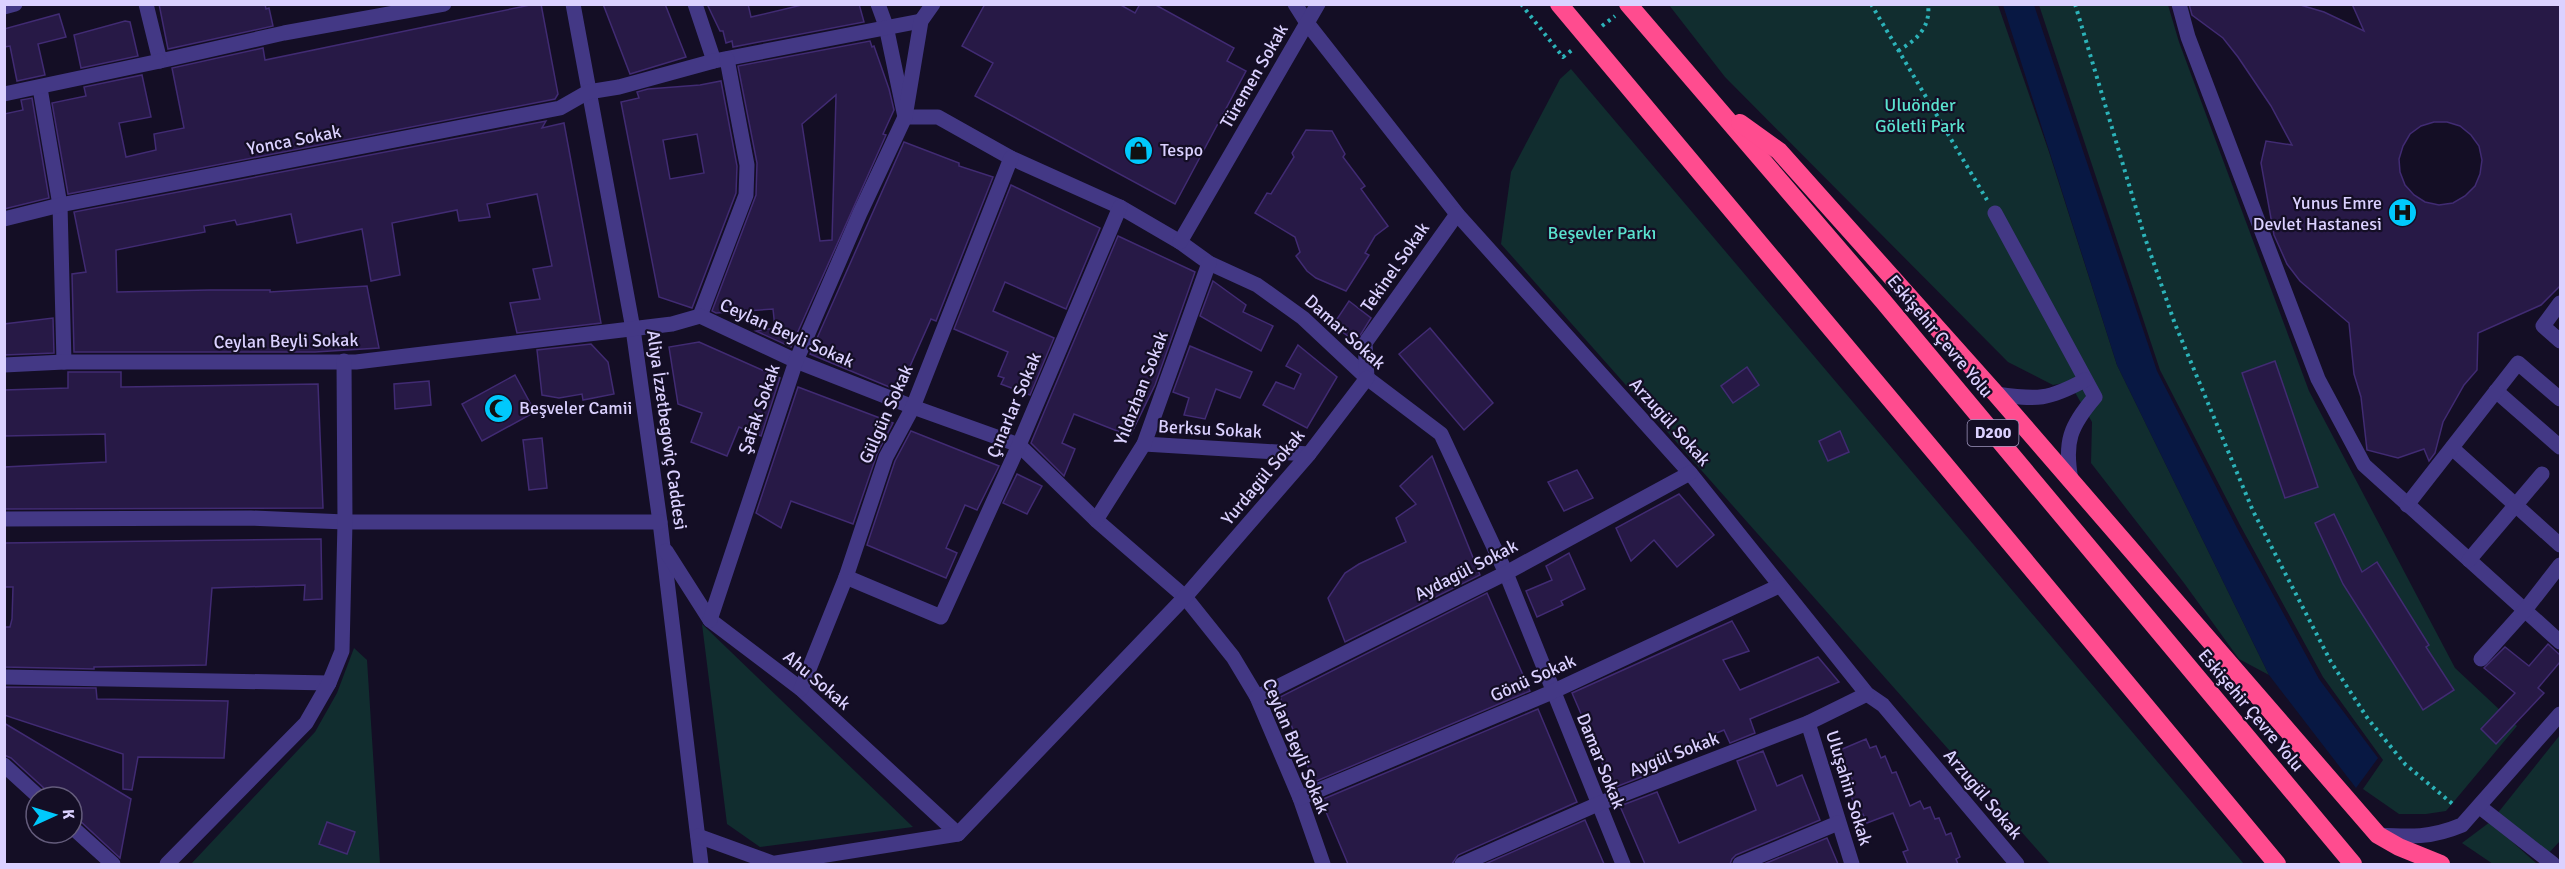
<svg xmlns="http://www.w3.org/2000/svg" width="2565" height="869" font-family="Signika,sans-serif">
<rect width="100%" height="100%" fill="#140e25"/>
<!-- green -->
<g fill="#112d2f">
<path d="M 1669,5 L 1998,5 L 2049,152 L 2117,365 L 2269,675 L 2239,659 L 2184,583 L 2091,463 L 2092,422 L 2069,382 L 2053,385 L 2008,362 L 1725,77 Z"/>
<path d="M 2039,5 L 2168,5 L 2179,42 L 2309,391 L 2455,668 L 2517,726 L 2446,811 L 2426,814 L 2399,814 L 2363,789 L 2383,760 L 2323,677 L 2240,525 L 2160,370 Z"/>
<path d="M 1571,69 L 2244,864 L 2050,864 L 1501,244 L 1511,172 L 1560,79 Z"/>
<path d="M 702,624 L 913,827 L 760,847 L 727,824 Z"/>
<path d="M 354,648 L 367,660 L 380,864 L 191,864 L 315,732 L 337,693 Z"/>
<path d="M 2560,735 L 2560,841 L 2546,856 L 2497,814 Z"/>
<path d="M 2490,822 L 2537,864 L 2493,864 L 2462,843 Z"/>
</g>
<!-- water -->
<path fill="#081843" d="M 2003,5 L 2034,5 L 2157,371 L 2237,528 L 2319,679 L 2378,758 L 2356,788 L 2269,675 L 2117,365 Z"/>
<!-- building -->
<g fill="#271946" stroke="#412b73" stroke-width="1.5" fill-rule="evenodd">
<path d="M 159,4 L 265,4 L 266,9 L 269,8 L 273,26 L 168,49 Z"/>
<path d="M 535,4 L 541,4 L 558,94 L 555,99 L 68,194 L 52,103 L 86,96 L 84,87 L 142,75 L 151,117 L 119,123 L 126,157 L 156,150 L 154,134 L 184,128 L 172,68 L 263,48 L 265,60 Z"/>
<path d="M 603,4 L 665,4 L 686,57 L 630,74 Z"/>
<path d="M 707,4 L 748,4 L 751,17 L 806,4 L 859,4 L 864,22 L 733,47 L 732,41 L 726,43 L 723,31 L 720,31 Z"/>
<path d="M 985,4 L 1119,4 L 1135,13 L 1140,4 L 1154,4 L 1234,48 L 1227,61 L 1246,71 L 1175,204 L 975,96 L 993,63 L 962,46 Z"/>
<path d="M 2189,4 L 2297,4 L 2324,12 L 2364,31 L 2352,4 L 2560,4 L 2560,286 L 2541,305 L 2478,333 L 2477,370 L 2464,385 L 2443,422 L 2435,453 L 2429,461 L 2424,449 L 2398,458 L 2367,450 L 2361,397 L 2354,374 L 2349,323 L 2300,281 L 2287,264 L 2274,235 L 2261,163 L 2266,141 L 2292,145 L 2271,106 L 2238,57 L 2223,38 L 2192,15 ZM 2434,122 L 2447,122 L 2460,126 L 2471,135 L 2479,146 L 2482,160 L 2480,174 L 2475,186 L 2465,196 L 2453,203 L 2439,205 L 2425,202 L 2414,195 L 2405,185 L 2400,172 L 2399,159 L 2403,146 L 2410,134 L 2421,126 Z"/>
<path d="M 59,14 L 66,37 L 38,44 L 45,75 L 17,81 L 10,46 L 4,47 L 4,29 Z"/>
<path d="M 125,21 L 130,22 L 138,56 L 81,68 L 74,35 Z"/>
<path d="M 870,41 L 872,47 L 874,46 L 889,89 L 894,110 L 883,134 L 886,135 L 791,347 L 756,331 L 775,328 L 773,309 L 716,313 L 712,311 L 756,195 L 757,163 L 738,66 ZM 836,95 L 832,240 L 820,241 L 802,124 Z"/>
<path d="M 721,81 L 737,166 L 736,193 L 692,308 L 659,297 L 621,102 L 639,98 L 637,92 L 648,89 L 700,85 ZM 697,134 L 704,173 L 670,179 L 663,140 Z"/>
<path d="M 32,98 L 49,198 L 4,209 L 4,114 L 23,110 L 21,100 Z"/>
<path d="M 546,121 L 542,128 L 564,123 L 601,323 L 517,333 L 510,303 L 540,299 L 533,269 L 552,266 L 537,194 L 487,204 L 490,217 L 459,221 L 457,210 L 392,223 L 400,275 L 371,281 L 362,229 L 297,243 L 291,214 L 237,225 L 235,220 L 204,226 L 205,232 L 116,250 L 117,292 L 209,290 L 270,290 L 270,292 L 367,286 L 379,348 L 315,352 L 74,352 L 72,274 L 86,272 L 74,212 Z"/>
<path d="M 1306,130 L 1332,131 L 1345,154 L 1343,157 L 1365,186 L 1361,189 L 1388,226 L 1375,236 L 1365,253 L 1369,255 L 1346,291 L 1316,278 L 1307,271 L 1296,256 L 1300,252 L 1295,237 L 1255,213 L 1267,193 L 1271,194 L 1294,157 L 1292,153 Z"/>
<path d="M 904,142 L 959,163 L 959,166 L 993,177 L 936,321 L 931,319 L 899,391 L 810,354 Z"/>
<path d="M 1011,185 L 1100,228 L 1066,309 L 1005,282 L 993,311 L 1054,338 L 1030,395 L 1001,384 L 1004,378 L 998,376 L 1008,352 L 954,329 Z"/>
<path d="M 1118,236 L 1195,272 L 1155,385 L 1130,436 L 1074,414 L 1062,443 L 1075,449 L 1064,476 L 1031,443 Z"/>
<path d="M 1213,281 L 1246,305 L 1243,312 L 1273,326 L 1261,351 L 1200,316 Z"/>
<path d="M 1349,301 L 1371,318 L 1356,342 L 1333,325 Z"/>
<path d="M 53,318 L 54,353 L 4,355 L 4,324 Z"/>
<path d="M 1430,328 L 1493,403 L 1464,430 L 1399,354 Z"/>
<path d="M 699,342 L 780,378 L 761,436 L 739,427 L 727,456 L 691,442 L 702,413 L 678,404 L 669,347 Z"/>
<path d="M 591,344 L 608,362 L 614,394 L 583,400 L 582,394 L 559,398 L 542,395 L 537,350 Z"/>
<path d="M 1298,345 L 1337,377 L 1307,428 L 1263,405 L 1276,382 L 1294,389 L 1301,374 L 1286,366 Z"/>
<path d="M 1190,346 L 1252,372 L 1240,398 L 1216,389 L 1205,419 L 1184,415 L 1189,398 L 1173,392 Z"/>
<path d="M 2275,361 L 2318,487 L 2285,498 L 2242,373 Z"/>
<path d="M 1747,367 L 1759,385 L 1733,403 L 1721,386 Z"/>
<path d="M 68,372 L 121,372 L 121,387 L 318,384 L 323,508 L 4,509 L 4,467 L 106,462 L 105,434 L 4,436 L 4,390 L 68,388 Z"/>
<path d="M 515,375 L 535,412 L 482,441 L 462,404 Z"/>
<path d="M 429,381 L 431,405 L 395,409 L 394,384 Z"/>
<path d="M 798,387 L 893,423 L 877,454 L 853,524 L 791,501 L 781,528 L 756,513 Z"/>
<path d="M 911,431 L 999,466 L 977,510 L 965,505 L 946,548 L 957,553 L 946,578 L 867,545 L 895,461 Z"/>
<path d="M 1840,431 L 1849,452 L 1828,461 L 1819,441 Z"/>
<path d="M 542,438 L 547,488 L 529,490 L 523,440 Z"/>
<path d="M 1432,456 L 1480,575 L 1345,642 L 1328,598 L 1345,573 L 1359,564 L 1406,542 L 1396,518 L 1416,504 L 1400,486 Z"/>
<path d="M 1577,470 L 1593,498 L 1564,511 L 1548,482 Z"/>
<path d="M 1017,474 L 1042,486 L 1027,514 L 1003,503 Z"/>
<path d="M 1679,494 L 1714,535 L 1677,567 L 1654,540 L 1631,561 L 1616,528 Z"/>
<path d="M 2334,514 L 2362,572 L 2377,562 L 2429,645 L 2426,647 L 2454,690 L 2423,710 L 2343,584 L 2315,523 Z"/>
<path d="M 321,539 L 322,599 L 304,600 L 305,585 L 212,588 L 206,665 L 94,667 L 94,669 L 4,667 L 4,627 L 10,627 L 12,619 L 13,587 L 4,587 L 4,543 Z"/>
<path d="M 1569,553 L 1585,589 L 1561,601 L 1563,605 L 1537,617 L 1526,591 L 1552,580 L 1546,566 Z"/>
<path d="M 1487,593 L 1530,691 L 1314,782 L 1280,697 Z"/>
<path d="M 1732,621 L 1749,651 L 1723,660 L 1740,690 L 1818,657 L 1839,682 L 1750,719 L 1755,733 L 1730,743 L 1724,730 L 1644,763 L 1649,774 L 1613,788 L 1572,693 Z"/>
<path d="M 2548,644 L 2560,655 L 2560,662 L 2538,688 L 2544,693 L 2496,744 L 2481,729 L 2515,693 L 2484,668 L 2505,647 L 2529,666 Z"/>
<path d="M 4,687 L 96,688 L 97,699 L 228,701 L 224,758 L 138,757 L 132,790 L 123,789 L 123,754 L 4,715 Z"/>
<path d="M 1538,709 L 1577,802 L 1458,855 L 1452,864 L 1348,864 L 1321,800 Z"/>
<path d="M 4,723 L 131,799 L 120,858 L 79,820 L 72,818 L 72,797 L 49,797 L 46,790 L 11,758 L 4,755 Z"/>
<path d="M 1866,739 L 1870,748 L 1876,746 L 1881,758 L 1885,756 L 1892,773 L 1896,772 L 1910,806 L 1920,801 L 1924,809 L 1930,807 L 1935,819 L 1939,818 L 1946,835 L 1951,833 L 1960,857 L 1956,859 L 1958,864 L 1908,864 L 1903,852 L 1908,850 L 1893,813 L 1867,823 L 1863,814 L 1858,815 L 1849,790 L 1853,789 L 1850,780 L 1852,779 L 1840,750 Z"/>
<path d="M 1763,751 L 1777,786 L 1802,775 L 1820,820 L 1736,855 L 1732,859 L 1730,864 L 1645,864 L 1620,806 L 1657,792 L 1679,843 L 1756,810 L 1737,761 Z"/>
<path d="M 1585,820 L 1604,864 L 1485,864 Z"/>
<path d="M 327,822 L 355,832 L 347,854 L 319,844 Z"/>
<path d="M 1827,838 L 1838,864 L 1764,864 Z"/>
</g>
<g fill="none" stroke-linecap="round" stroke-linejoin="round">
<!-- path -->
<g stroke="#2cb3b9" stroke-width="4" stroke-dasharray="3 4.5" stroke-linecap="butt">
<path d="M 1521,4 L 1563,57 L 1572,50"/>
<path d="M 1871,4 L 1987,200"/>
<path d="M 2075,4 L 2144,235 L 2175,324 L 2253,511 L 2331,662 L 2368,719 L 2405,764 L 2455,806"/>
<path d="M 1602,26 L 1615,16"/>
<path d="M 1898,51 C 1916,40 1931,28 1928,4"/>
</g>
<!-- minor -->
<g stroke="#433885" stroke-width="15">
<path d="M 146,4 L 160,61 L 284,33 L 444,4"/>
<path d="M 573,4 L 633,329 L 660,522 L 701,864"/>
<path d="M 695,4 L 714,61"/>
<path d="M 878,4 L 886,26 L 905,117 L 938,117 L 1011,158 L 1120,207 L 1180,242 L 1209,263 L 1257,285 L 1303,318 L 1367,378 L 1441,434 L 1506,573 L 1623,864"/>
<path d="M 1295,4 L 1307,23 L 1457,214 L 1690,473 L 1867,694 L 1883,705 L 2017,864"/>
<path d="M 2179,4 L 2188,37 L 2318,379 L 2364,465 L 2560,642"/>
<path d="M 4,7 L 15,4"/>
<path d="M 40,88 L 60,205 L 64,362"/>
<path d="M 4,94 L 160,61"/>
<path d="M 1995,213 L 2095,397 C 2070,426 2064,442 2071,480"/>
<path d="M 4,219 L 60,205 L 560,108 L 588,92 L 619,87 L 714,61 L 921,21"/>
<path d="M 1180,242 L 1318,4"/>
<path d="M 2560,303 L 2543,326 L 2560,341"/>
<path d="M 700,316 L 746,195 L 747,165 L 727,59"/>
<path d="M 4,365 L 64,362 L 356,362 L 672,324 L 700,316 L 796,361 L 913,407 L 1019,445 L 1096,520 L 1185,597 L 1233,657 L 1257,697 L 1300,798 L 1323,864"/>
<path d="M 1367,378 L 1365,343 L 1457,214"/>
<path d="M 2496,391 L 2560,447"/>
<path d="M 1996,394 C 2038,400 2048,400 2085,380"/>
<path d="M 1144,444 L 1309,454"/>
<path d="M 2452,448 L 2560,545"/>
<path d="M 2407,505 L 2518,363 L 2560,399"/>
<path d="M 4,519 L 251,518 L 345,522 L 660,522"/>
<path d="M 1096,520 L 1144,444 L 1209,263"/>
<path d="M 666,551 L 710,620 L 801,689 L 958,834"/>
<path d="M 2469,560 L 2542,474"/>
<path d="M 846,577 L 941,617 L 1019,445 L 1120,207"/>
<path d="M 710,620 L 796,361 L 860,213 L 905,117 L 921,21 L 933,4"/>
<path d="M 2481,659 L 2525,610 L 2560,565"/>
<path d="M 4,677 L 329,683"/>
<path d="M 801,689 L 846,577 L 886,457 L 913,407 L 1011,158"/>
<path d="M 1257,697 L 1506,573 L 1690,473"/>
<path d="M 1808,723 L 1852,864"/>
<path d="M 4,765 L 39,797"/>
<path d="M 1300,798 L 1552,692 L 1779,586"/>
<path d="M 2480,807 L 2553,864"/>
<path d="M 72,827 L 113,864"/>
<path d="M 2378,835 C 2410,837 2431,838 2462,825 L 2560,714"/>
<path d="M 698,836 L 775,864"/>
<path d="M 776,863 L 958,834 L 1185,597 L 1309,454 L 1367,378"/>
<path d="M 167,864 L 306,723 L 329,683 L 342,651 L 345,522 L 344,361"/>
<path d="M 1462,864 L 1598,804 L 1808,723 L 1867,694"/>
<path d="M 1740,864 L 1838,823"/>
</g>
<!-- highway -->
<g stroke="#ff4c8f" stroke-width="18">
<path d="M 1559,4 L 1942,461 L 2277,864"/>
<path d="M 1628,4 L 1883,301 L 2353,864"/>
<path d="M 1740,123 L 1779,151 L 1996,394 L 2378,835 L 2399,847 L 2441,864"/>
</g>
</g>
<!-- icons -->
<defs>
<symbol id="shop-disc" viewBox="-11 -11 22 22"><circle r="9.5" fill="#00c9fc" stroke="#140e25"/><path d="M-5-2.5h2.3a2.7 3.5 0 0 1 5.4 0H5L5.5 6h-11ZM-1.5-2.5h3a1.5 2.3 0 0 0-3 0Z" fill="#111"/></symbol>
<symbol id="hospital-disc" viewBox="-11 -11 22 22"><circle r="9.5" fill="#00c9fc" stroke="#140e25"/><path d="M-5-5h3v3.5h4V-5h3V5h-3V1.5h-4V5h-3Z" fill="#111"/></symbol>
<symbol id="mosque-disc" viewBox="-11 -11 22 22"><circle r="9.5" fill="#00c9fc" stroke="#140e25"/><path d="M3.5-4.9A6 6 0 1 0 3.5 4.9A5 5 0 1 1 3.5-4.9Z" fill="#111"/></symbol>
</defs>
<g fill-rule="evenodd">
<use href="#shop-disc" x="1122" y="134" width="33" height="33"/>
<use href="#hospital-disc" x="2386" y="196" width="33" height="33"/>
<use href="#mosque-disc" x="482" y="392" width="33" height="33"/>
</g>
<g text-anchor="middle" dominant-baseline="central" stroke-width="4.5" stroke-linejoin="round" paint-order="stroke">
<!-- shield labels -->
<rect fill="#140e25" stroke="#9f96be" stroke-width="1.5" x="1967.5" y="420" width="51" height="26" rx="4.5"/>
<g font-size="16" font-weight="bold" fill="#dbd1ff">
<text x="1993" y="433">D200</text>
</g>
<!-- street labels -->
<g font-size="18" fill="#dbd1ff" stroke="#140e25">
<text transform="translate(1254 76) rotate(-60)">Türemen Sokak</text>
<text transform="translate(294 140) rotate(-11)">Yonca Sokak</text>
<text transform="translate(1395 267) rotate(-55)">Tekinel Sokak</text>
<text transform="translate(1345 332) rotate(42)">Damar Sokak</text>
<text transform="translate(787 333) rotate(24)">Ceylan Beyli Sokak</text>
<text transform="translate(1940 336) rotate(50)">Eskişehir Çevre Yolu</text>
<text transform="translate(286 341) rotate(-1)">Ceylan Beyli Sokak</text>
<text transform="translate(1141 388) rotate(-69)">Yıldızhan Sokak</text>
<text transform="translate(1014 405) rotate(-67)">Çınarlar Sokak</text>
<text transform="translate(759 409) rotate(-71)">Şafak Sokak</text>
<text transform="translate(886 414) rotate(-66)">Gülgün Sokak</text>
<text transform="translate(1670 422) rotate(48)">Arzugül Sokak</text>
<text transform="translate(1210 429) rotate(3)">Berksu Sokak</text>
<text transform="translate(667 430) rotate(82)">Aliya İzzetbegoviç Caddesi</text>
<text transform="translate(1263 477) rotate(-50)">Yurdagül Sokak</text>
<text transform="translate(1466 570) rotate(-27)">Aydagül Sokak</text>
<text transform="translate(1533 678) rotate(-24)">Gönü Sokak</text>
<text transform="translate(817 680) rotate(40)">Ahu Sokak</text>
<text transform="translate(2251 710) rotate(50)">Eskişehir Çevre Yolu</text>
<text transform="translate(1296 746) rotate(67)">Ceylan Beyli Sokak</text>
<text transform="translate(1674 754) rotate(-21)">Aygül Sokak</text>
<text transform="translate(1601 761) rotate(68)">Damar Sokak</text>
<text transform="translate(1849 788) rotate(73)">Uluşahin Sokak</text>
<text transform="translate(1983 794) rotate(50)">Arzugül Sokak</text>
</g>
<!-- park labels -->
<g font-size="18" fill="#5ae2cf" stroke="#140e25">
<text x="1920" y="105">Uluönder<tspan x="1920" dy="21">Göletli Park</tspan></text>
<text x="1602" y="233">Beşevler Parkı</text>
</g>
<!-- poi labels -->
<g font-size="18" fill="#dbd1ff" stroke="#140e25" text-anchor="start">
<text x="1160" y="150">Tespo</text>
<text x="2382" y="203" text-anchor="end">Yunus Emre<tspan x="2382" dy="21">Devlet Hastanesi</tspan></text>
<text x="519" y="408">Beşveler Camii</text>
</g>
</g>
<!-- border -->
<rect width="2565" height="869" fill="none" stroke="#dbd1ff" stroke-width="12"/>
<!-- north arrow -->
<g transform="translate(54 815) rotate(86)"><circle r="28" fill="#140e25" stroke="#645c7c" stroke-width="1.5"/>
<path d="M0-4.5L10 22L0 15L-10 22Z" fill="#00c9fc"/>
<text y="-9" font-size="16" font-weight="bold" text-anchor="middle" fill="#dbd1ff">K</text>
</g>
</svg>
